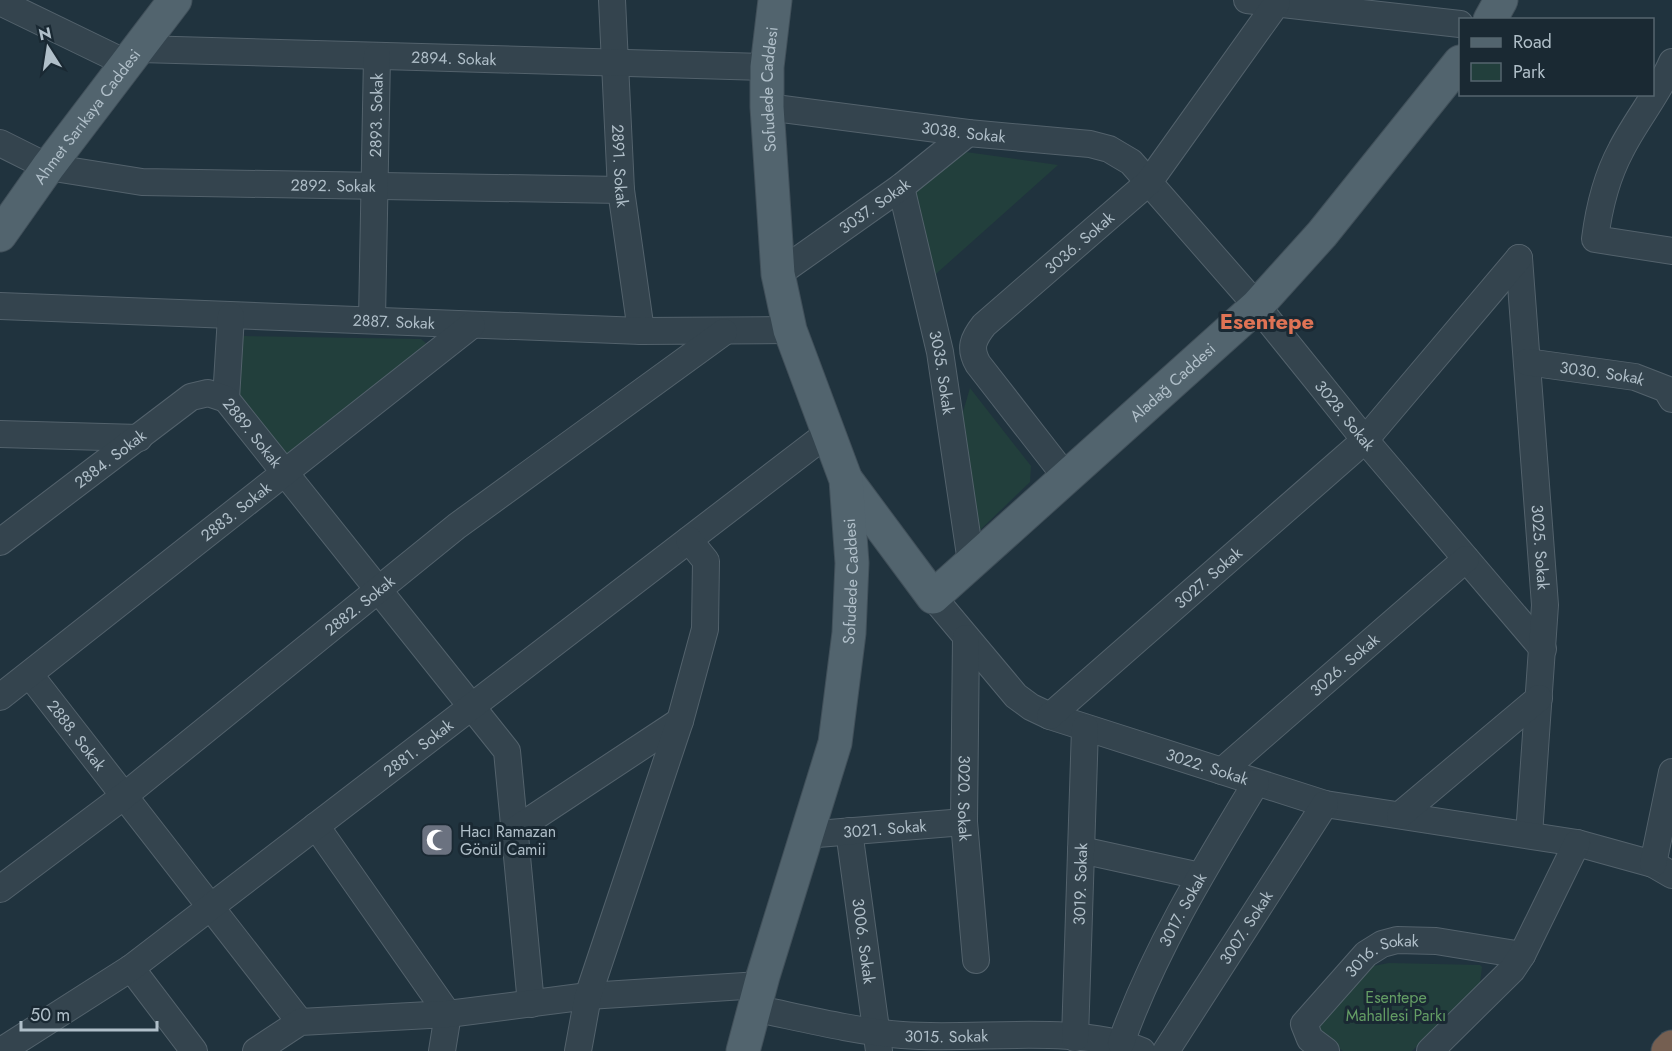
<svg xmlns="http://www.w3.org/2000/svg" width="1672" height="1051" font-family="Jost,sans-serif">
<rect width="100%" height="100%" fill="#20333e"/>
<!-- green -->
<g fill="#223f3c">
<path d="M 966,152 L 1058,165 L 928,281 L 907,199 Z"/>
<path d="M 242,336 L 421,339 L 427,344 L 292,460 L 232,401 Z"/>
<path d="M 970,388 L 1031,466 L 1030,482 L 978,532 L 960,422 Z"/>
<path d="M 1389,963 L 1480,965 L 1482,967 L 1480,983 L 1412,1051 L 1343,1051 L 1315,1030 L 1365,972 L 1373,966 Z"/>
</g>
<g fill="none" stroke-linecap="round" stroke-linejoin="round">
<defs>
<g id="minor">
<path id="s1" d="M 612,0 L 621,190 L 641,331"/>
<path d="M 1247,0 L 1460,24"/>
<path d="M 0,2 L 128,64"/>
<path id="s2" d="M 140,49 L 767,67"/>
<path d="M 1672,62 C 1659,93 1636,120 1621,150 C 1606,178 1599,207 1595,239 L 1672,251"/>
<path id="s3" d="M 767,107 L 968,133 L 1090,144 L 1109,149 L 1131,162 L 1257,306 L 1365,440 L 1543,649"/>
<path id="s4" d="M 0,143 L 48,167 L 142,182 L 621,190"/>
<path id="s5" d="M 901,187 L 940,352 L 971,562"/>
<path id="s6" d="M 1519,258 L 1545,605 L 1529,835"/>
<path id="s7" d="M 778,274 L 901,187 L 968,133"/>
<path id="s8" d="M 0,306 L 641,331 L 790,330"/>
<path id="s9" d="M 231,316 L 226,399 L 507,751 L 531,1004"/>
<path id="s10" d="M 372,319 L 377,56"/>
<path id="s11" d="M 1527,362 L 1635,377 L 1666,389 L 1672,399"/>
<path d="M 0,434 L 139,438"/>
<path id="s12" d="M 1066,477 L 978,364 C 969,348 973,339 984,325 L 1149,182 L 1277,3"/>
<path id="s13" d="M 0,542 L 191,397 L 208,393 L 226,399"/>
<path id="s14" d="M 933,597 L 1016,696 L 1031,707 L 1050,716 L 1325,804 L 1577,843 L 1653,864 L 1672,875"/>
<path id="s15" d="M 966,638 L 964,822 L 976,960"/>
<path id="s16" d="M 30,675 L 300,1022"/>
<path id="s17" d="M 0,697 L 472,325"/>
<path id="s18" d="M 1050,716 L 1365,440 L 1519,258"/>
<path id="s19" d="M 1222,771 L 1466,559"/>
<path d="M 1400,815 L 1539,698"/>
<path d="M 316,826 L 448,1014 L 442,1051"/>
<path d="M 515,830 L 680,721"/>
<path id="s20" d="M 849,831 L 879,1051"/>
<path id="s21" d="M 805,835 L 964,822"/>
<path d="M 1081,850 L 1200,876"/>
<path d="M 1653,864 L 1672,772"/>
<path id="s22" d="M 0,889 L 124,796 L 457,526 L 724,332"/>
<path d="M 131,968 L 194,1051"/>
<path id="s23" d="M 753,1008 C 802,1018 852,1031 902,1035 C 977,1041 1072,1023 1142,1051"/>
<path id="s24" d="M 1075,1038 L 1085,728"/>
<path id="s25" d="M 1121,1043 C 1154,950 1205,867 1256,783"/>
<path id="s26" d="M 1,1051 L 131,968 L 828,433"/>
<path d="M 256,1051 L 300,1022 L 448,1014 L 588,996 L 760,985"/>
<path d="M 578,1051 L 588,996 L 680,721 L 705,629 L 706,561 L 689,540"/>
<path id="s27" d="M 1166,1051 L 1325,804"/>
<path id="s28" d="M 1326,1051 L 1310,1039 L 1304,1024 L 1366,954 L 1382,944 L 1397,940 L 1436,941 L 1522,955"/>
<path d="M 1430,1051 L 1512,970 L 1522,955 L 1577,843"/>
</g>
<g id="major">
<path d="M 1490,20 L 1501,0"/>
<path id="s29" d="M 0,235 L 48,167 L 175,0"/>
<path id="s30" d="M 847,481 L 933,597 L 1257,306 L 1322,234 L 1460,62"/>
<path id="s31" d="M 743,1051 L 763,976 L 835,743 L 849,633 L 852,563 L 846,480 L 790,330 L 778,274 L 767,107 L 767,67 L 775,0"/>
</g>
<path id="highway" d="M 1668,1051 L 1672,1047"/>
</defs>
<!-- minor casing -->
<use href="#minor" stroke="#53626c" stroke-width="28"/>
<!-- major casing -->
<use href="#major" stroke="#41505a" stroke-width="35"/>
<!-- highway casing -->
<use href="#highway" stroke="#404f59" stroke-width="35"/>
<!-- minor -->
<use href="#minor" stroke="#34444e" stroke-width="26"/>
<!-- major -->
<use href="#major" stroke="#52646e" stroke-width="33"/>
<!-- highway -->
<use href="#highway" stroke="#755f51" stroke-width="33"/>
</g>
<!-- icons -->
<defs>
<symbol id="mosque-square" viewBox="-11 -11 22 22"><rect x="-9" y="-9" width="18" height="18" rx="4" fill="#6b7280" stroke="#1a2933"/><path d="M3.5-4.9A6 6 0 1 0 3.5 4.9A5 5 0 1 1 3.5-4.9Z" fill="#fff"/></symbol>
</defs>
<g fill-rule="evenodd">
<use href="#mosque-square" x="418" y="821" width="38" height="38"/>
</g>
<g text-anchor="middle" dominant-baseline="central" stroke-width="6" stroke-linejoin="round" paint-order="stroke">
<!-- street labels -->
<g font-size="16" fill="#b0bfc9" stroke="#1a2933">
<text stroke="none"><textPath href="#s2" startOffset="314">2894. Sokak</textPath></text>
<text stroke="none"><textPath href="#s31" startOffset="988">Sofudede Caddesi</textPath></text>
<text stroke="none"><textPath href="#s10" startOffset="204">2893. Sokak</textPath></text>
<text stroke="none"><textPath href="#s29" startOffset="147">Ahmet Sarıkaya Caddesi</textPath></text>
<text stroke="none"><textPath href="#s3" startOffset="198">3038. Sokak</textPath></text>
<text stroke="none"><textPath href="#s1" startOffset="166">2891. Sokak</textPath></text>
<text stroke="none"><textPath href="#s4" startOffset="340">2892. Sokak</textPath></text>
<text stroke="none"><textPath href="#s7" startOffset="118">3037. Sokak</textPath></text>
<text stroke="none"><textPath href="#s12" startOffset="312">3036. Sokak</textPath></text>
<text stroke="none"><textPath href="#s8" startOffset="394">2887. Sokak</textPath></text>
<text stroke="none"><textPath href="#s5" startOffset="190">3035. Sokak</textPath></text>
<text stroke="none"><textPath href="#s11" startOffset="76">3030. Sokak</textPath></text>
<text stroke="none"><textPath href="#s30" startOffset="466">Aladağ Caddesi</textPath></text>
<text stroke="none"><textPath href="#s3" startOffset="702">3028. Sokak</textPath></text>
<text stroke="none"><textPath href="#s9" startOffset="126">2889. Sokak</textPath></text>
<text stroke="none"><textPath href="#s13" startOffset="138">2884. Sokak</textPath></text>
<text stroke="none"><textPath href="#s17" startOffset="300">2883. Sokak</textPath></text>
<text stroke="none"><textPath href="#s6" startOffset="290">3025. Sokak</textPath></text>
<text stroke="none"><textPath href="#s18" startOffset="210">3027. Sokak</textPath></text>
<text stroke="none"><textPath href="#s31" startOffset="484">Sofudede Caddesi</textPath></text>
<text stroke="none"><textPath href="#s22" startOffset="458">2882. Sokak</textPath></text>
<text stroke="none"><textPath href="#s19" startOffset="162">3026. Sokak</textPath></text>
<text stroke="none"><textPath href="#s16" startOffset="76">2888. Sokak</textPath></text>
<text stroke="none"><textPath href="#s26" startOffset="516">2881. Sokak</textPath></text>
<text stroke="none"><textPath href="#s14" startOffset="334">3022. Sokak</textPath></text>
<text stroke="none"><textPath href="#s15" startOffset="160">3020. Sokak</textPath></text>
<text stroke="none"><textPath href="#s21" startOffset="80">3021. Sokak</textPath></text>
<text stroke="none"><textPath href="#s24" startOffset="154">3019. Sokak</textPath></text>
<text stroke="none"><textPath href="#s25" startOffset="147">3017. Sokak</textPath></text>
<text stroke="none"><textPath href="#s27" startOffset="147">3007. Sokak</textPath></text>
<text stroke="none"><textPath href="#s20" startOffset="111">3006. Sokak</textPath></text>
<text stroke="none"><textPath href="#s28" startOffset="144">3016. Sokak</textPath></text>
<text stroke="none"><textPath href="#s23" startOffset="196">3015. Sokak</textPath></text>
</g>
<!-- poi labels -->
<g font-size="16" fill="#b0bfc9" stroke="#1a2933" text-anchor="start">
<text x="460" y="831">Hacı Ramazan<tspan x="460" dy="18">Gönül Camii</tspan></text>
</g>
<!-- park labels -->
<g font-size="16" fill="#649d65" stroke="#1a2933">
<text x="1396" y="997">Esentepe<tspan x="1396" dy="18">Mahallesi Parkı</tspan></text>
</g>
<!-- district labels -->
<g font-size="22" font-weight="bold" fill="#df7355" stroke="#1a2933">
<text x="1267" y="321">Esentepe</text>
</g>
</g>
<!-- legend -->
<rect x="1459" y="18" width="195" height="78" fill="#1a2933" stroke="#56656f" stroke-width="1.5"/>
<rect x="1471" y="38" width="30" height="9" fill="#52646e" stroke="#56656f" stroke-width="1.5"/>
<text x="1513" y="48" font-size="18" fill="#b0bfc9">Road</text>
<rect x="1471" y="63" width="30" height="18" fill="#223f3c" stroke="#56656f" stroke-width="1.5"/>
<text x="1513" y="78" font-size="18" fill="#b0bfc9">Park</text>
<!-- north arrow -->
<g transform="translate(48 48) rotate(348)" stroke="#1a2933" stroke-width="4.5" paint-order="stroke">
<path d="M0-4.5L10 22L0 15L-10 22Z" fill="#b0bfc9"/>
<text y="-9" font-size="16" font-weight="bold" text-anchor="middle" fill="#b0bfc9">N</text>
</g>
<!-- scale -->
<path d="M21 1021v9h136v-9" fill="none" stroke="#b0bfc9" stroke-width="3"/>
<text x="30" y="1021" font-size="18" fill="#b0bfc9" stroke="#1a2933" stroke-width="4.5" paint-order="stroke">50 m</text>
</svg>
